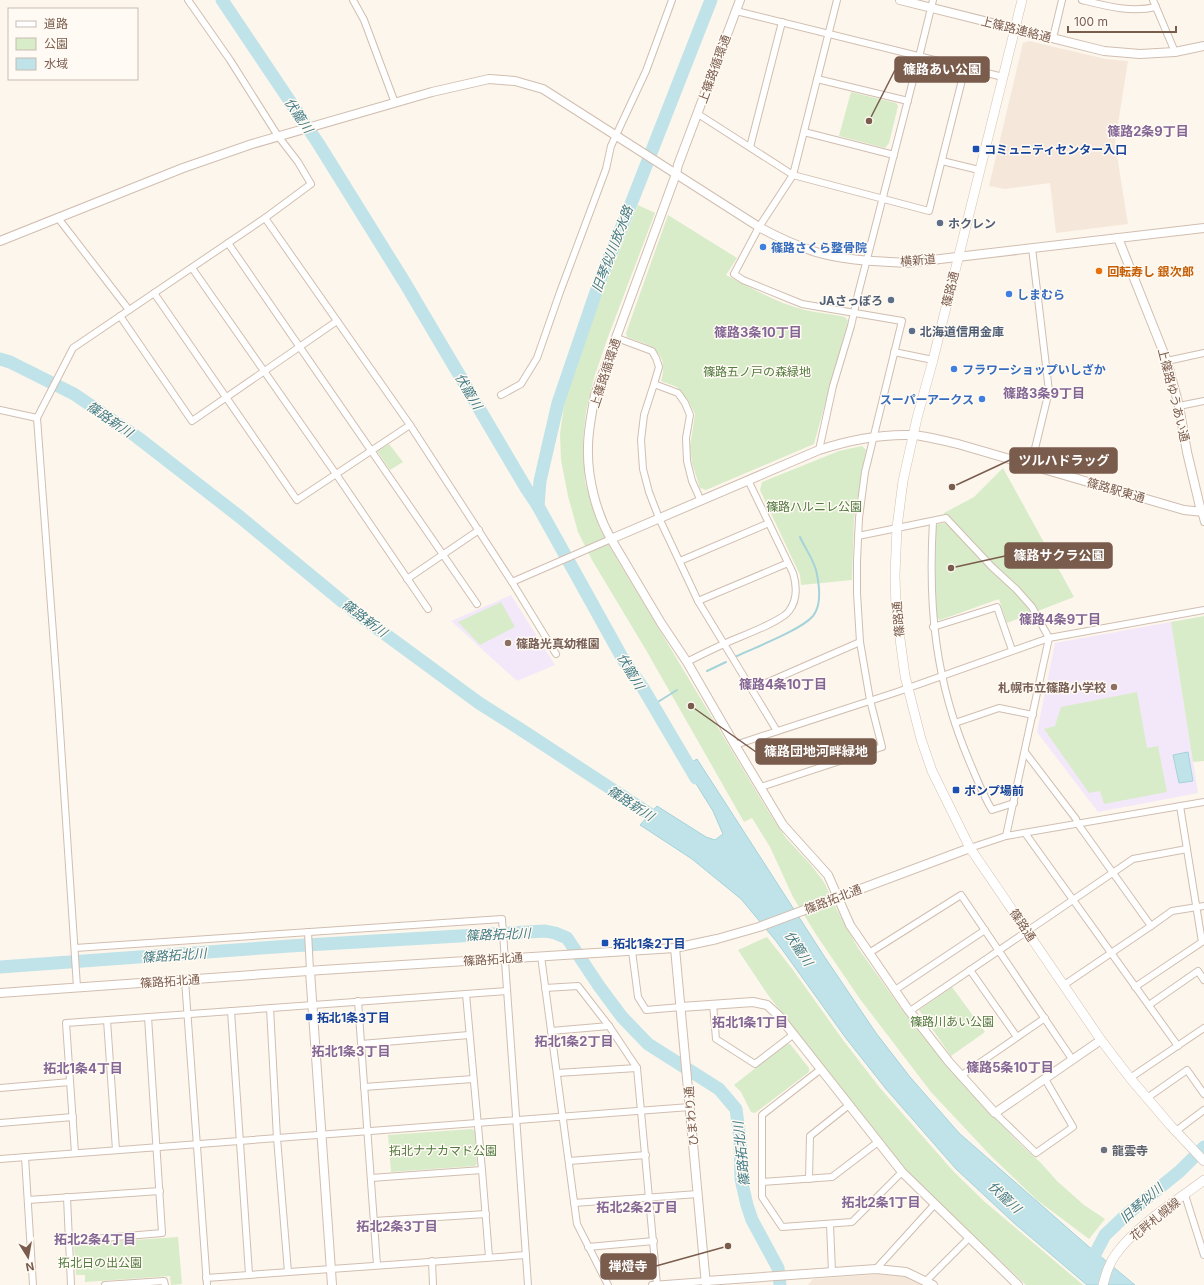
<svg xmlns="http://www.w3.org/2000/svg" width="1204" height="1285" font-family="Inter,'Noto Sans JP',sans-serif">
<rect width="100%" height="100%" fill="#fdf6ec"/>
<!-- residential -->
<g fill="#f5e8da">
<path d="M 1029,41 L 1106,59 L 1128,61 L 1115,143 L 1128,224 L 1056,233 L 1050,183 L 1005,189 L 989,186 L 1023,43 Z"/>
<path d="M 893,1273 L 913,1278 L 927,1285 L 808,1285 L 813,1279 Z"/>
</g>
<!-- education -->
<g fill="#f3e8fa">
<path d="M 511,595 L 555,665 L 517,681 L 451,621 Z"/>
<path d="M 1171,622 L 1198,793 L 1098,812 L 1037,732 L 1055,643 Z"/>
</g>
<!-- green -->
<g fill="#d8ecc9">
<path d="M 851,92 L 896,103 L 898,106 L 889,143 L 885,148 L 839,136 Z"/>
<path d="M 638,205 L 655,213 L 608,337 L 594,378 L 586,412 L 583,440 L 585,482 L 599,527 L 617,559 L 768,811 L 786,838 L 811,865 L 824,882 L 837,910 L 858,948 L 900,1007 L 922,1035 L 956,1075 L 1018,1142 L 1041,1163 L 1057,1181 L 1084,1205 L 1105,1219 L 1089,1239 L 1037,1200 L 991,1156 L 931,1092 L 860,999 L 817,936 L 793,897 L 770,847 L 752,818 L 744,822 L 646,650 L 592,560 L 578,532 L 568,496 L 561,460 L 560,434 L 564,405 L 577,363 L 597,305 Z"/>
<path d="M 668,215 L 737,258 L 726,275 C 752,288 777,303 805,310 C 818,313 832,314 845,317 L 848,321 L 814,444 L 706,490 L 700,488 L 692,463 L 690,447 L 695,414 L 688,400 L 677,387 L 661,381 C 670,351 650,345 627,337 L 626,333 Z"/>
<path d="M 389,444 L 403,462 L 390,470 L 377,451 Z"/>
<path d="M 862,446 L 866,450 L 854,519 L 852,580 L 801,585 L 800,575 L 760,490 L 762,482 L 839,451 Z"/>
<path d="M 1003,468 L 1074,597 L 1007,623 L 999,599 L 940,620 L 937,618 L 935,583 L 936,527 L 938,524 L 946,523 L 944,513 L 974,497 Z"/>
<path d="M 501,602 L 515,627 L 480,645 L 458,622 Z"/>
<path d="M 1204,616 L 1204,761 L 1193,762 L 1171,622 Z"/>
<path d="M 1137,692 L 1147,748 L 1158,746 L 1167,792 L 1104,804 L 1100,791 L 1089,793 L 1044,729 L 1055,726 L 1061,707 Z"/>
<path d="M 767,937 L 793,970 L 843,1040 L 880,1088 L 954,1172 L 985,1202 L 1083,1285 L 1026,1285 L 941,1205 L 904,1168 L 839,1087 L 768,995 L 738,950 Z"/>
<path d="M 952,987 L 985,1032 L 951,1056 L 919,1010 Z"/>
<path d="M 786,1044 L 790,1044 L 809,1068 L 809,1072 L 755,1113 L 751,1112 L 741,1092 L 734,1085 Z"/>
<path d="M 472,1129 L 475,1131 L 477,1164 L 475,1166 L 391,1172 L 388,1135 Z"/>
<path d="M 178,1237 L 182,1284 L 171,1285 L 170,1276 L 85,1282 L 85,1275 L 76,1275 L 74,1247 L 76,1244 Z"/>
</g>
<!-- water -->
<g fill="#bfe3e8" stroke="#a5d3da">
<path d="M 1188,752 L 1193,781 L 1179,783 L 1173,755 Z"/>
<path d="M 697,759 L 824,956 L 876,1033 L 910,1077 L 959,1133 L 1088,1246 L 1135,1285 L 1087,1285 L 1014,1223 L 956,1169 L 886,1089 L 845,1037 L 776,941 L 741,899 L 692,859 L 640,825 L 657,806 L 706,837 L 715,840 L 723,834 L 713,811 L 685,766 Z"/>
</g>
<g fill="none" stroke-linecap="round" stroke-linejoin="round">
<!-- stream -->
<g stroke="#a5d3da" stroke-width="2">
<path d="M 737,656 C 756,647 801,630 813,616 C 822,605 819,583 816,570 C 813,559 805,548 800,537"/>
<path d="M 707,671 L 726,662"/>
<path d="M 653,705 L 677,690"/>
</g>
<!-- river -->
<g stroke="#bfe3e8" stroke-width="13">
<path d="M 222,0 L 318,143 L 405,283 L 526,488 L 538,506 L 624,661 L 643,688 L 696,778"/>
<path d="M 0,359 L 10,362 L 74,394 L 137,437 L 240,517 L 355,612 L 479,703 L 520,729 L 665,824"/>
<path d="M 538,506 L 540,481 L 558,403 L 600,280 L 629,209 L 711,0"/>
<path d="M 0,967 L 290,946 L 493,934 L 545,931 L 555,933 L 567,938 L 599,986 L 622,1017 L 648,1044 L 719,1089 L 736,1109 L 740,1139 L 741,1179 L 747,1205 L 752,1220 L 778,1268 L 780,1285"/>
<path d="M 1090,1269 L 1095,1254 L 1105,1235 L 1125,1216 L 1180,1171 L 1204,1147"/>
</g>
<defs>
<g id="minor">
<path d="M 353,0 L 364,20 L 395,103"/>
<path d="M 1082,0 C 1106,6 1131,13 1156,7"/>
<path d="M 1153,0 L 1175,52"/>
<path d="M 736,11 L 1003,77"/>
<path d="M 1053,38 L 1062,0"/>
<path d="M 817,79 L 908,101"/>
<path d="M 698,114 L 793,175 L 929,211 L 965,68"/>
<path d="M 804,132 L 894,155"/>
<path d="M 750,147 L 782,22"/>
<path d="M 942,161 L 979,170"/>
<path d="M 58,218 L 129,310"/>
<path d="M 265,218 L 410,425 L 512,582 L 556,654"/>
<path d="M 228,243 L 477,604"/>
<path d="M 192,268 L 336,474 L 428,609"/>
<path d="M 154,293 L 297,500 L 410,425"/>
<path d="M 120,316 L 192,421 L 337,321"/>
<path d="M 617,338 L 652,351 L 656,358 L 659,367 L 654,384 L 678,393 L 685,403 L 690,415 L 686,438 L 687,461 L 692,481 L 701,501"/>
<path d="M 894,352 L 933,360"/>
<path d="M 1167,361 L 1204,353"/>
<path d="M 654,384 L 644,415 L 641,440 L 643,469 L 649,492 L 659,518 L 698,601 L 777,731"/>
<path d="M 501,395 L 521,384 L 537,358 L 560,292 L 606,169 L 611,146 L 646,71 L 672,0"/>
<path d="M 1179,406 L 1204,401"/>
<path d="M 0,410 L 37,418"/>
<path d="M 819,450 L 833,386 L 851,326 L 858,294 L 919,57 L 933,0"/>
<path d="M 1031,465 L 1049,391 L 1032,248"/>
<path d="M 1201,511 L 1204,522"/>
<path d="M 933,521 C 928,608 935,681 970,763 C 977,779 983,795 992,810 L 1014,803"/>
<path d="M 858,536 L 946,518 L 992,567 L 1016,589 L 1032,607 L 1049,638 L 1006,836"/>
<path d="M 680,561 L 769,523"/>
<path d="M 407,579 L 479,530"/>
<path d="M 512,582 L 611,539"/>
<path d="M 698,601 L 788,563"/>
<path d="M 933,627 L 997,607 L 1012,650"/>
<path d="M 687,662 C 700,655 713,649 726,643 C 741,636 781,622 789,611 C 798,599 797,586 793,573 L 748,480"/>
<path d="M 752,689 L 860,642"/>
<path d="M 955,723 L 999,708 L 1033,715"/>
<path d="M 735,745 L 897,692 L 1049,638 L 1204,610"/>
<path d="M 1025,752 L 1076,819 L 1078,824 L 1151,926 L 1064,985"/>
<path d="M 761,787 L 882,747 L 870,700 L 860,642 L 857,593 L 857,561 L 859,518 L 865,472 L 902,321 L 802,304 L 743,280 L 734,274 L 759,227 L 793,175 L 837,0"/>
<path d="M 1025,833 L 1178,1046"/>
<path d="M 970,848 L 1006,836 L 1204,802"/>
<path d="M 1151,926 L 1172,911 L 1204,906"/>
<path d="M 308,932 L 310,971"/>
<path d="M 75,948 L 502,919 L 528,1285"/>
<path d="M 632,951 L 638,997 L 646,1010 L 681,1007"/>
<path d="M 869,953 L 961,895 L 1072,1059"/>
<path d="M 541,956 L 577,1224 L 608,1285"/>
<path d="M 970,970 L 1017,1037"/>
<path d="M 185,980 L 207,1285"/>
<path d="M 77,987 L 58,700 L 37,418 L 73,348 L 265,218 L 311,184 L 298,162 L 278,136 L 230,60 L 188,0"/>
<path d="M 1135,987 L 1202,942 L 1180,806"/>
<path d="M 545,988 L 578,986 L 609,1026 L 637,1068 L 657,1285"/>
<path d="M 895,990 L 985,930"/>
<path d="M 466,994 L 482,1170 L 489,1257"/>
<path d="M 358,1001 L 377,1265"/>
<path d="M 713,1004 L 716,1039 L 755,1064 L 794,1034"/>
<path d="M 1149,1005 L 1198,971 L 1204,980"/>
<path d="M 270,1008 L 277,1138 L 288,1272"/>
<path d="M 231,1011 L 249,1274"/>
<path d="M 910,1011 L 1133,859 L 1187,849"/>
<path d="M 107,1020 L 116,1150"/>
<path d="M 551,1031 L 609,1026"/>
<path d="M 361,1044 L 469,1035"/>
<path d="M 821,1069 L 762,1115 L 762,1197 L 782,1227 L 852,1222 L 902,1172"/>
<path d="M 557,1073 L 637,1068"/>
<path d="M 962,1075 L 1045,1018"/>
<path d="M 1130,1078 L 1204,1028"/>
<path d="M 364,1087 L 473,1079"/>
<path d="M 0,1088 L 70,1082"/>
<path d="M 1147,1098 L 1187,1070 L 1204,1094"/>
<path d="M 995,1113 L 1036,1153 L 1073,1127 L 1045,1079"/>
<path d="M 0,1123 L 73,1117"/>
<path d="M 1176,1131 L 1204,1110"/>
<path d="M 75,1153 L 66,1023 L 507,991"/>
<path d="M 25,1157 L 33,1285"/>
<path d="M 0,1159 L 690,1107"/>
<path d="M 569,1161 L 646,1155"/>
<path d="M 371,1178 L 482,1170"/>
<path d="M 809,1179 L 810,1136 L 849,1105"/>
<path d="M 762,1182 L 832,1177 L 878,1142"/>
<path d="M 1185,1195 L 1204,1255"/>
<path d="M 67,1197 L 71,1285"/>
<path d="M 28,1200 L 160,1191"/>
<path d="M 574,1203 L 698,1194"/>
<path d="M 374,1221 L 486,1214"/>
<path d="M 830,1224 L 832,1272"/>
<path d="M 69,1241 L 162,1233 L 148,1017"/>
<path d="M 588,1247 L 654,1241"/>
<path d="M 432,1261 L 433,1285"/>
<path d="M 876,1269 L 935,1204"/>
<path d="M 206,1278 L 526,1255"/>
<path d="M 926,1281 L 969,1238"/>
<path d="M 105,1285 L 164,1281 L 165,1285"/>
<path d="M 652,1285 L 706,1281"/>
</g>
<g id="tertiary">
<path d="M 740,0 L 678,165 L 676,174 L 595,395 C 592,412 588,430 588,447 C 587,477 596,513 611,539 L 819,450 C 849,440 881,434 912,435 C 928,436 943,441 958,444 L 1184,510 L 1204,512"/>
<path d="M 900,0 L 1104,51 L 1140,54 L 1175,52 L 1204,46"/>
<path d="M 1118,238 L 1167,361 L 1179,406 L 1187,452 L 1201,511"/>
<path d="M 0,241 L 183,168 L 252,144 L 432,92 L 489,79 L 515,81 L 543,89 L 759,227 C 777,237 797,246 816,252 C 846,261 876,261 906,263 L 1204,228"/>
<path d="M 611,539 L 661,623 L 687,662 L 735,745 L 783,825 L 828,875 L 850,925 L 907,1008 L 949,1062 L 995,1113 L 1101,1040"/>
<path d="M 675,948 L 706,1285"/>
<path d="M 310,971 L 332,1285"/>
<path d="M 0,993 L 322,970 L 675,948 L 717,939 L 759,927 L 970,848"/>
<path d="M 681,1007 L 753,1002 L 767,1005 L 779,1016 L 902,1172 L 1018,1285"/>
<path d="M 706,1281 L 876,1269 L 906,1272 L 933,1285"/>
</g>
<g id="secondary">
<path d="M 1022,0 L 933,360 L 917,418 L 903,481 L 897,527 L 895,575 L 896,609 L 905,676 L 921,739 L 932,771 L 970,848 L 1101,1040 L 1130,1078 L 1171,1126 L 1204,1161"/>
<path d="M 1103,1285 C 1106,1274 1109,1263 1116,1254 C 1137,1225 1175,1202 1204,1180"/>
</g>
</defs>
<!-- minor casing -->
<use href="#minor" stroke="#d1beb0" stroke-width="8"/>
<!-- tertiary casing -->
<use href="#tertiary" stroke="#d1beb0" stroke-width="10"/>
<!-- secondary casing -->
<use href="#secondary" stroke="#d6c0b0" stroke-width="10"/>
<!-- minor -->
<use href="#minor" stroke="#fff" stroke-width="6"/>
<!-- tertiary -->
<use href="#tertiary" stroke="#fff" stroke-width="8"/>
<!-- secondary -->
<use href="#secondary" stroke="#fff" stroke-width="9"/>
</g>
<!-- markers -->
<g fill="#1a4fb4" stroke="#fffaf3" stroke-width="1.5">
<rect x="972" y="145" width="8" height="8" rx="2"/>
<rect x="952" y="786" width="8" height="8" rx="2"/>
<rect x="601" y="939" width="8" height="8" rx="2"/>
<rect x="305" y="1013" width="8" height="8" rx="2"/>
</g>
<g fill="#5c6f8a" stroke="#fffaf3" stroke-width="1.5">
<circle cx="940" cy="223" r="4"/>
<circle cx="891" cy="300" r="4"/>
<circle cx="912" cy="331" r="4"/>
</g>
<g fill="#3f7fe0" stroke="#fffaf3" stroke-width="1.5">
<circle cx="763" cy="247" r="4"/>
<circle cx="1009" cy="294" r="4"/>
<circle cx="954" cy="369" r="4"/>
<circle cx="982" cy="399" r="4"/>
</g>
<circle fill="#e8710a" stroke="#fffaf3" stroke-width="1.5" cx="1099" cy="271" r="4"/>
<g fill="#8d6e63" stroke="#fffaf3" stroke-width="1.5">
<circle cx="508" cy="643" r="4"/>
<circle cx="1114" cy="687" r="4"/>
</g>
<circle fill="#6b7280" stroke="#fffaf3" stroke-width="1.5" cx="1104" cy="1150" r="4"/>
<g text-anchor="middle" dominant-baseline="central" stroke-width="3" stroke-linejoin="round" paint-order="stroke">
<!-- street labels -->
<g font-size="12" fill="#7a5c4d" stroke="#fffaf3">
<text transform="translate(1016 29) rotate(14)">上篠路連絡通</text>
<text transform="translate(714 69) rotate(-70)">上篠路循環通</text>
<text transform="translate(918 260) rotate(-5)">横新道</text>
<text transform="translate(950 289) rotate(-76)">篠路通</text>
<text transform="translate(605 373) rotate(-72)">上篠路循環通</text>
<text transform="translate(1174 395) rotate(76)">上篠路ゆうあい通</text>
<text transform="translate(1116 490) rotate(16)">篠路駅東通</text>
<text transform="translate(898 619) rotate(-95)">篠路通</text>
<text transform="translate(833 899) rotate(-21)">篠路拓北通</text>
<text transform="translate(1023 925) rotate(56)">篠路通</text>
<text transform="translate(493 959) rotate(-4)">篠路拓北通</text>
<text transform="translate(170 981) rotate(-4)">篠路拓北通</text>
<text transform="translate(691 1116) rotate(-95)">ひまわり通</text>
<text transform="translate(1155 1219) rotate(-39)">花畔札幌線</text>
</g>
<!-- transit labels -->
<g font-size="12" font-weight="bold" fill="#164399" stroke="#fffaf3" text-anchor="start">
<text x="984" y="149">コミュニティセンター入口</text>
<text x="964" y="790">ポンプ場前</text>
<text x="613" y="943">拓北1条2丁目</text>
<text x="317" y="1017">拓北1条3丁目</text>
</g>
<!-- service labels -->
<g font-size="12" font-weight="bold" fill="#4e5e75" stroke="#fffaf3" text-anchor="start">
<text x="948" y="223">ホクレン</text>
<text x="883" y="300" text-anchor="end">JAさっぽろ</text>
<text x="920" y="331">北海道信用金庫</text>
</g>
<!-- shop labels -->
<g font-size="12" font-weight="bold" fill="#366cbe" stroke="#fffaf3" text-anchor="start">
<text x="771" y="247">篠路さくら整骨院</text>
<text x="1017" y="294">しまむら</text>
<text x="962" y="369">フラワーショップいしざか</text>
<text x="974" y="399" text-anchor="end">スーパーアークス</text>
</g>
<!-- food labels -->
<g font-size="12" font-weight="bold" fill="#c56008" stroke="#fffaf3" text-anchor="start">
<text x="1107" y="271">回転寿し 銀次郎</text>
</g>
<!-- park labels -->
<g font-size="12" fill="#537a41" stroke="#fffaf3">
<text x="757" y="371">篠路五ノ戸の森緑地</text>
<text x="814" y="506">篠路ハルニレ公園</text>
<text x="952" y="1021">篠路川あい公園</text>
<text x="443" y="1150">拓北ナナカマド公園</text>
<text x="100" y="1262">拓北日の出公園</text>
</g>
<!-- education labels -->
<g font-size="12" font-weight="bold" fill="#785e54" stroke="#fffaf3" text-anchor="start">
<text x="516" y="643">篠路光真幼稚園</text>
<text x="1106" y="687" text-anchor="end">札幌市立篠路小学校</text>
</g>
<!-- worship labels -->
<g font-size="12" font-weight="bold" fill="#5b616d" stroke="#fffaf3" text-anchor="start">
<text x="1112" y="1150">龍雲寺</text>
</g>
<!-- water labels -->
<g font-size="13" font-style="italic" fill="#437c86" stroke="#fffaf3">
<text transform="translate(299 115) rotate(56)">伏籠川</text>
<text transform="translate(612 249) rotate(-69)">旧琴似川放水路</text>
<text transform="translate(469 391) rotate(59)">伏籠川</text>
<text transform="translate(110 419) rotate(34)">篠路新川</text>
<text transform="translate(365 618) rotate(37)">篠路新川</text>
<text transform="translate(631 671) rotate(59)">伏籠川</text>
<text transform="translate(631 803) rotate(33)">篠路新川</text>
<text transform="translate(498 934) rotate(-2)">篠路拓北川</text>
<text transform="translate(799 948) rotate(56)">伏籠川</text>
<text transform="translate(174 955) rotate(-4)">篠路拓北川</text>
<text transform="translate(741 1154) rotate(-96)">篠路拓北川</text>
<text transform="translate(1005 1197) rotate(43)">伏籠川</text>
<text transform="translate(1141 1203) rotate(-41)">旧琴似川</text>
</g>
<!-- neighbourhood labels -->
<g font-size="13" font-weight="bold" fill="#846695" stroke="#fffaf3">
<text x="1148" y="131">篠路2条9丁目</text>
<text x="758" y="332">篠路3条10丁目</text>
<text x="1044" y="393">篠路3条9丁目</text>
<text x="1060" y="619">篠路4条9丁目</text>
<text x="783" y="684">篠路4条10丁目</text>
<text x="750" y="1022">拓北1条1丁目</text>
<text x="574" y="1041">拓北1条2丁目</text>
<text x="351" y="1051">拓北1条3丁目</text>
<text x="1010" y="1067">篠路5条10丁目</text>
<text x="83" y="1068">拓北1条4丁目</text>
<text x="881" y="1202">拓北2条1丁目</text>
<text x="637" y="1207">拓北2条2丁目</text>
<text x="397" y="1226">拓北2条3丁目</text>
<text x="95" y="1239">拓北2条4丁目</text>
</g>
</g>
<!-- callouts -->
<path fill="none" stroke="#7a5c4d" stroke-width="1.5" d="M869 121L895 70M952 487L1010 460M951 568L1005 556M691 706L756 752M728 1246L656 1266"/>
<g fill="#7a5c4d" stroke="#fffaf3" stroke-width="1.5">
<circle cx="869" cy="121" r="4"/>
<circle cx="952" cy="487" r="4"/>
<circle cx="951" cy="568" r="4"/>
<circle cx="691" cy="706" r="4"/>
<circle cx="728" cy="1246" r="4"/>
</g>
<g fill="#7a5c4d" stroke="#7a5c4d" stroke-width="1.5">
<rect x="895" y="57" width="94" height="25" rx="4"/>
<rect x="1010" y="448" width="107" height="25" rx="4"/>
<rect x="1005" y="543" width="107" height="25" rx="4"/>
<rect x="756" y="739" width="120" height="25" rx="4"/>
<rect x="601" y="1254" width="55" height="25" rx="4"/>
</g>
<g font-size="13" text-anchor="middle" font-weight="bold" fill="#fff">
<text x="942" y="74">篠路あい公園</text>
<text x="1064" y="465">ツルハドラッグ</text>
<text x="1059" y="560">篠路サクラ公園</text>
<text x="816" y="756">篠路団地河畔緑地</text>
<text x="628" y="1271">禅燈寺</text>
</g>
<!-- legend -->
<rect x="8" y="8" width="130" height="72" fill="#fffaf3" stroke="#cabbb1"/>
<rect x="16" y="21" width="20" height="6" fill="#ffffff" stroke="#cabbb1"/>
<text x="44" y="28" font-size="12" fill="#7a5c4d">道路</text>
<rect x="16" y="38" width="20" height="12" fill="#d8ecc9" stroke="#cabbb1"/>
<text x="44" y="48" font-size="12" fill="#7a5c4d">公園</text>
<rect x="16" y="58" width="20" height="12" fill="#bfe3e8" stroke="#cabbb1"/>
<text x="44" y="68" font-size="12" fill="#7a5c4d">水域</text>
<!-- north arrow -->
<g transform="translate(28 1257) rotate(169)" stroke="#fffaf3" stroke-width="3" paint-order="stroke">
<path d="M0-3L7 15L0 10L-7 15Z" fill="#7a5c4d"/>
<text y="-6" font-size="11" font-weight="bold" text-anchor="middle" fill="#7a5c4d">N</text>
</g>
<!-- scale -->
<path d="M1068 26v6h108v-6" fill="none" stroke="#7a5c4d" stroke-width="2"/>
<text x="1074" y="26" font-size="12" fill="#7a5c4d" stroke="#fffaf3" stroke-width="3" paint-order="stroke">100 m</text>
</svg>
